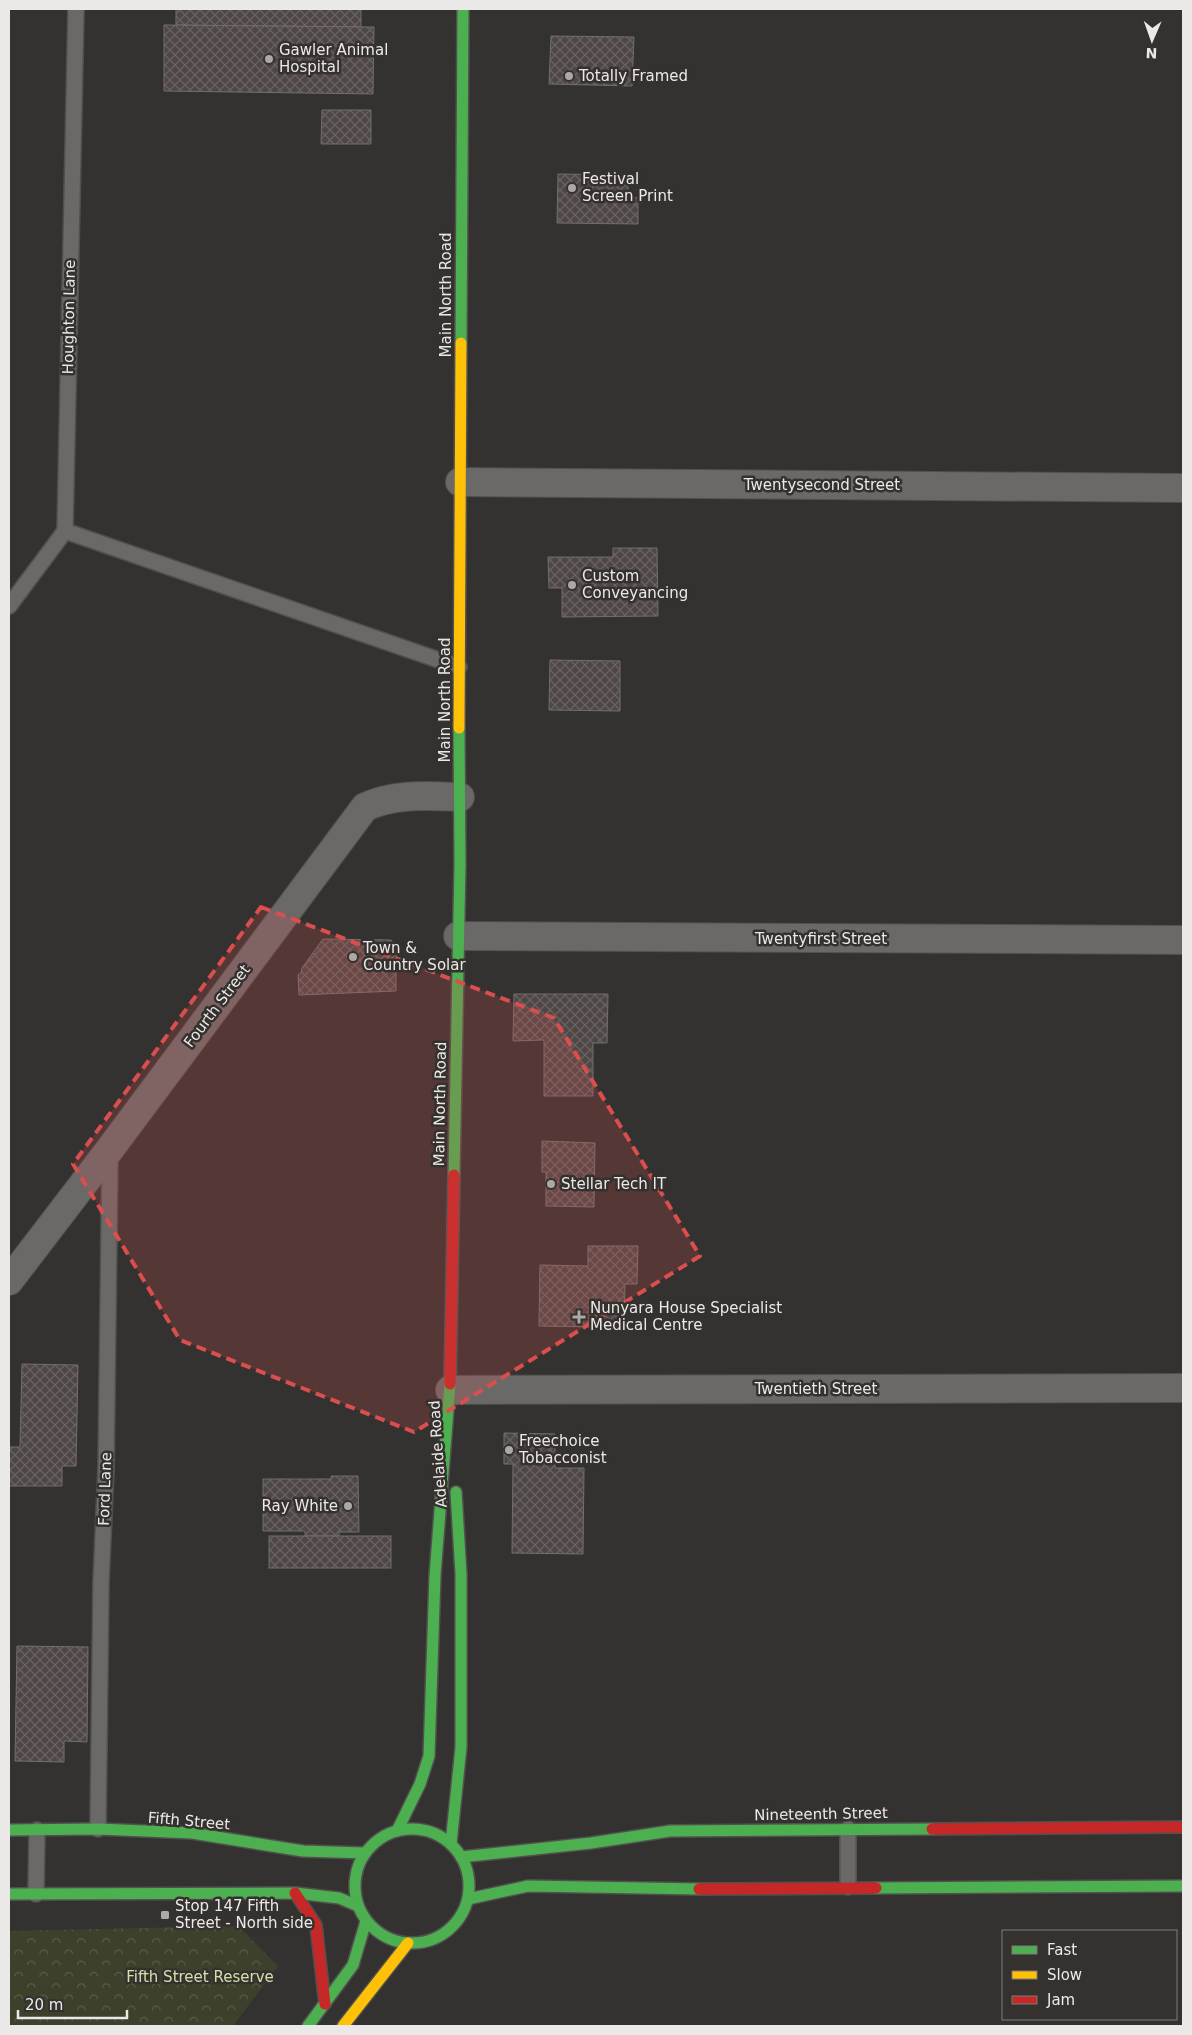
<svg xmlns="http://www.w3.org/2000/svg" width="1192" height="2035" font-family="'DejaVu Sans',sans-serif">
<defs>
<pattern id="park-crowns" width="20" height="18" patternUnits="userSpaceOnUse" patternTransform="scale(1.25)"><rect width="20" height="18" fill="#3d412c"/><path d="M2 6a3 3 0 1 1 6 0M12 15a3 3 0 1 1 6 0" fill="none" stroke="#595c4b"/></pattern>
<pattern id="building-cross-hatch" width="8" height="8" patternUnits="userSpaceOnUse" patternTransform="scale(1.25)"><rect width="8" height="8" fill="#4e4745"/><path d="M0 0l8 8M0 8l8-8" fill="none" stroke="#686260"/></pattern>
</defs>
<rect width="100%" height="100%" fill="#343230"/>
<!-- park -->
<path fill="url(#park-crowns)" d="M 238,1926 L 278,1966 L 233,2026 L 9,2026 L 9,1931 Z"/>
<!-- building -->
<g fill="url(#building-cross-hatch)" stroke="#716f6e">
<path d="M 176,9 L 361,9 L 361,27 L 176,25 Z"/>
<path d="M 164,25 L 374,27 L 373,94 L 164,91 Z"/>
<path d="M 551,36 L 634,37 L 632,86 L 549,84 Z"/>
<path d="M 322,110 L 371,110 L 371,144 L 321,144 Z"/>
<path d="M 558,174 L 628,175 L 628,197 L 638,198 L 638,224 L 557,223 Z"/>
<path d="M 613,548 L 657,548 L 658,616 L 562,617 L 562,588 L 549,588 L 548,557 L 613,557 Z"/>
<path d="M 550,660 L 620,661 L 620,711 L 549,710 Z"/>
<path d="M 323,939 L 391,940 L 396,946 L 396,991 L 299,995 L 298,975 L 301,973 L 302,968 Z"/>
<path d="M 514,994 L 608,994 L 607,1043 L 593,1043 L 593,1096 L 544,1096 L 544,1040 L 513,1041 Z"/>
<path d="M 542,1141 L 595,1143 L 594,1207 L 546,1206 L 546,1172 L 542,1172 Z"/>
<path d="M 588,1246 L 638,1246 L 637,1284 L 625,1284 L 624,1323 L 595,1323 L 595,1327 L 539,1326 L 540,1265 L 588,1266 Z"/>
<path d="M 22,1364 L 78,1365 L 76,1466 L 62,1466 L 62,1486 L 9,1486 L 9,1447 L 20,1447 Z"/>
<path d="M 504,1433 L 555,1434 L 555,1468 L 584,1468 L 583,1554 L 512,1553 L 513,1464 L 504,1464 Z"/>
<path d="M 331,1476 L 358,1476 L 359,1532 L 339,1532 L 339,1536 L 305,1536 L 305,1531 L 263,1531 L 263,1479 L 331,1479 Z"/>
<rect x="269" y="1536" width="122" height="32"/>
<path d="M 17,1646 L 88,1647 L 87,1742 L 64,1741 L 64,1762 L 15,1761 Z"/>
</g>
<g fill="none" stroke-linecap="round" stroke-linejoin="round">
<defs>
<g id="lane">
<path d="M 65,531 L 459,667"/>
<path d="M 9,606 L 65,531 L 76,9"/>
<path d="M 98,1829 L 101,1582 L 106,1469 L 110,1153"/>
<path d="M 848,1887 L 848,1829"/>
<path d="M 36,1894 L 37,1830"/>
</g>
<g id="street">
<path d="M 460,482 L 1183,488"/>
<path d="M 458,936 L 1183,940"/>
<path d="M 9,1281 L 110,1149 L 365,807 C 396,793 427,796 460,797"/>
<path d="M 450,1390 L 1183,1388"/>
</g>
<g id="fast">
<path d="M 461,343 L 463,9"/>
<path d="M 454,1175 L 460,864 L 459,728"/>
<circle cx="412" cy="1886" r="57"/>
<path d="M 9,1830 L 98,1829 L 192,1833 L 303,1851 L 365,1853"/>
<path d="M 397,1831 L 420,1784 L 429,1756 L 435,1575 L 450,1384"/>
<path d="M 451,1844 L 461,1747 L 461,1574 L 456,1492"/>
<path d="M 461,1857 L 591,1843 L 670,1831 L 932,1829"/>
<path d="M 876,1888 L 1183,1886"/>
<path d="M 9,1894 L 295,1893 L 339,1898 L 358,1906"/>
<path d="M 468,1899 L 528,1886 L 699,1889"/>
<path d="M 308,2026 L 353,1965 L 366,1921"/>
</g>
<g id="slow">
<path d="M 459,728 L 461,343"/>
<path d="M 343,2026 L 408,1943"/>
</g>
<g id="jam">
<path d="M 450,1384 L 454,1175"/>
<path d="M 932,1829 L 1183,1827"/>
<path d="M 699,1889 L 876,1888"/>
<path d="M 295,1893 L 316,1925 L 325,2004"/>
</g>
</defs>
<!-- lane casing -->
<use href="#lane" stroke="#51504f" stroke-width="18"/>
<!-- street casing -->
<use href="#street" stroke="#51504f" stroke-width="30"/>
<!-- fast casing -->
<use href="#fast" stroke="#51504f" stroke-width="14"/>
<!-- slow casing -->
<use href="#slow" stroke="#51504f" stroke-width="14"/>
<!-- jam casing -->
<use href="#jam" stroke="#51504f" stroke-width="14"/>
<!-- lane -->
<use href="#lane" stroke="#6a6968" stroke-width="15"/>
<!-- street -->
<use href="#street" stroke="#6a6968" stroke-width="28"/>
<!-- fast -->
<use href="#fast" stroke="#4caf50" stroke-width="11"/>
<!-- slow -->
<use href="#slow" stroke="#ffc107" stroke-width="11"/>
<!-- jam -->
<use href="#jam" stroke="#c62828" stroke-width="11"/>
</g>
<!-- marked area -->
<path fill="#da4f4e" fill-opacity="0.2" stroke="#da4f4e" stroke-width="4" stroke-dasharray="10 6" stroke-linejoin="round" d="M 261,907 L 554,1018 L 700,1256 L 414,1432 L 180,1340 L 73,1164 Z"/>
<!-- markers -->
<g fill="#aba9a7" stroke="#35312f" stroke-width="2">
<circle cx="269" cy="59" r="5"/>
<circle cx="569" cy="76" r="5"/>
<circle cx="572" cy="188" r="5"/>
<circle cx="572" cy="585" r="5"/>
<circle cx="353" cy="957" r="5"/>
<circle cx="551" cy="1184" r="5"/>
<path d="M576.5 1309.5h5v5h5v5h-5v5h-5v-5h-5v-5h5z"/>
<circle cx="509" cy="1450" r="5"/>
<circle cx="348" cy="1506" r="5"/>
<rect x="160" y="1910" width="10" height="10" rx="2.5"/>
</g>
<g text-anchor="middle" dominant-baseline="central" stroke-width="5" stroke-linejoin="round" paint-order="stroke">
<!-- poi labels -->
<g font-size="15" fill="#ebe9e7" stroke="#35312f" text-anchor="start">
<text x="279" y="50">Gawler Animal<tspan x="279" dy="17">Hospital</tspan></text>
<text x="579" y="76">Totally Framed</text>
<text x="582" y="179">Festival<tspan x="582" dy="17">Screen Print</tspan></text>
<text x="582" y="576">Custom<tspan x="582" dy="17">Conveyancing</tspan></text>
<text x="363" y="948">Town &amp;<tspan x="363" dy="17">Country Solar</tspan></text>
<text x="561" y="1184">Stellar Tech IT</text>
<text x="590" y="1308">Nunyara House Specialist<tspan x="590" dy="17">Medical Centre</tspan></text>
<text x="519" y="1441">Freechoice<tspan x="519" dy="17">Tobacconist</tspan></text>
<text x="338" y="1506" text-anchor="end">Ray White</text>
<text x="175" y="1906">Stop 147 Fifth<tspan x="175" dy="17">Street - North side</tspan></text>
</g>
<!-- street labels -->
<g font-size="15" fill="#ebe9e7" stroke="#35312f">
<text transform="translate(446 295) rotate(-90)">Main North Road</text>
<text transform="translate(69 317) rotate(-89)">Houghton Lane</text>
<text x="822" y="485">Twentysecond Street</text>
<text transform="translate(445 700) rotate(-90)">Main North Road</text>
<text x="821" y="939">Twentyfirst Street</text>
<text transform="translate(217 1006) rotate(-53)">Fourth Street</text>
<text transform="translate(440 1104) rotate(-89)">Main North Road</text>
<text x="816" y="1389">Twentieth Street</text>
<text transform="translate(438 1454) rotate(-94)">Adelaide Road</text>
<text transform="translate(105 1489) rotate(-88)">Ford Lane</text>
<text transform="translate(821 1814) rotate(-1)">Nineteenth Street</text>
<text transform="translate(189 1821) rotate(5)">Fifth Street</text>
</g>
<!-- park labels -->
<g font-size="15" fill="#d3e0a9" stroke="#35312f">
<text x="200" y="1977">Fifth Street Reserve</text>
</g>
</g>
<!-- border -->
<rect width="1192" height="2035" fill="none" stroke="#ebe9e7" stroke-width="20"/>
<!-- legend -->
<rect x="1002" y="1930" width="175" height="90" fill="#35312f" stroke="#7e7b79"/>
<rect x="1012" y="1946" width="25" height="8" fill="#4caf50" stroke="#7e7b79"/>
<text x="1047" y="1955" font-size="15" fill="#ebe9e7">Fast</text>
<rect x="1012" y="1971" width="25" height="8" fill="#ffc107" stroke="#7e7b79"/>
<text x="1047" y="1980" font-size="15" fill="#ebe9e7">Slow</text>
<rect x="1012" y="1996" width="25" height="8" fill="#c62828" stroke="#7e7b79"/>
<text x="1047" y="2005" font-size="15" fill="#ebe9e7">Jam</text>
<!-- north arrow -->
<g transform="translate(1152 40) rotate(182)" stroke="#35312f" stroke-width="4" paint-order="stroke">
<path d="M0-4L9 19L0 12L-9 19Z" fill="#ebe9e7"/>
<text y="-8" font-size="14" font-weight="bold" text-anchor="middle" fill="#ebe9e7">N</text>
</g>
<!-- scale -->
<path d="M18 2010v8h109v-8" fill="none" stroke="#ebe9e7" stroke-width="2.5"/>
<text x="25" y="2010" font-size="15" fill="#ebe9e7" stroke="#35312f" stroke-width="4" paint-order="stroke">20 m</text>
</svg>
